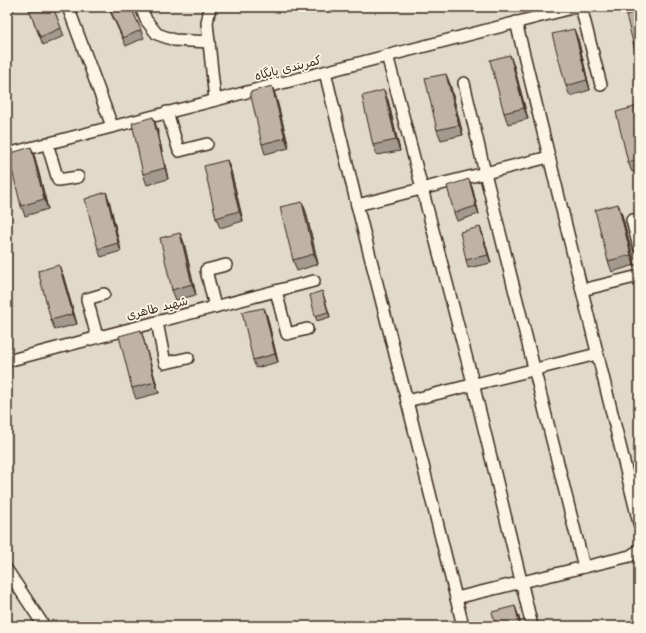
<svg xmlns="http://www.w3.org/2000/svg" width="646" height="633" font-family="'Shantell Sans','Playpen Sans Arabic',sans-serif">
<rect width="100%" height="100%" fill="#f0e9d9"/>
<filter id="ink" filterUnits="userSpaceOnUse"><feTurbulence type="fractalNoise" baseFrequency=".025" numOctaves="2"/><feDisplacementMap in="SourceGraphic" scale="8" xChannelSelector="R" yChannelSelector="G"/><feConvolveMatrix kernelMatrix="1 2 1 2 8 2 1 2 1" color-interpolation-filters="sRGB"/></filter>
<g filter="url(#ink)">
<!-- built -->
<rect fill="#e1d9c9" x="7" y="7" width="632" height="619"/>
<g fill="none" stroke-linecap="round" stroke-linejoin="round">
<defs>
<g id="minor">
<path d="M 68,7 L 112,126"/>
<path d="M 141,7 L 146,20 L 157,34 L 174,40 L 209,42"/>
<path d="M 210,7 L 207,23 L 215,100"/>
<path d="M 581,7 L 601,85"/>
<path d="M 7,8 L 8,7"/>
<path d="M 516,22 L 639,523"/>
<path d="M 387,55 L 471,375 L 532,626"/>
<path d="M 325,72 L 357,205 L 407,401 L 463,626"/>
<path d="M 464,83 L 485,173 L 584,567"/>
<path d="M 167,112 L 179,151 L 207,144"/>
<path d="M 47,143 L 58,180 L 78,177"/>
<path d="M 7,154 L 576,7"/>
<path d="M 357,205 L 549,157"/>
<path d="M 632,220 L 639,247"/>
<path d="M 582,290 L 639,276"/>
<path d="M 276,291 L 287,334 L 307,329"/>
<path d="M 215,307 L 206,270 L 226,265"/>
<path d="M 157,322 L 165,363 L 188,358"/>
<path d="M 97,337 L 87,299 L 104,294"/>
<path d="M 7,361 L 314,281"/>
<path d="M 407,401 L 597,354"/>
<path d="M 7,570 L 44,626"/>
<path d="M 456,598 L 630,556 L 639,550"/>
</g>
</defs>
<!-- minor casing -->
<use href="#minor" stroke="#3b2a1e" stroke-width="14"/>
<!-- minor -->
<use href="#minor" stroke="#fcf5e5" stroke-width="11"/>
</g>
<!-- wall -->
<g fill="#a39a8d" stroke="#3b2a1e">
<path d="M 28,7 L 53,7 L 64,36 L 43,45 Z"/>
<path d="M 108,7 L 131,7 L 144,38 L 126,46 Z"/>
<path d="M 578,39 L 590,90 L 570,96 L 566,86 Z"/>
<path d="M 514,66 L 528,119 L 508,124 L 504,113 Z"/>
<path d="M 450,84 L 463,135 L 441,140 L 437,130 Z"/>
<path d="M 272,86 L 276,97 L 289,148 L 265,154 L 262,144 Z"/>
<path d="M 388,100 L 400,151 L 377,155 L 373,145 Z"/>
<path d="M 639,109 L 639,171 L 632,172 L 628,162 Z"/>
<path d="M 157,128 L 168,179 L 147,185 L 143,174 Z"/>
<path d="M 31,147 L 35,158 L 48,209 L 25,216 L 21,206 Z"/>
<path d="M 227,160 L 231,171 L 243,221 L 220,228 L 216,218 Z"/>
<path d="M 472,187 L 479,214 L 457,221 L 454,213 Z"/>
<path d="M 106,192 L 109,200 L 121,251 L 101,257 L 98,249 Z"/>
<path d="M 302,202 L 306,212 L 318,264 L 297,271 L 293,260 Z"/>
<path d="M 618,204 L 622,215 L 635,265 L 612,272 L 608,261 Z"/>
<path d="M 480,227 L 483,235 L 491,263 L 468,268 L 466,260 Z"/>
<path d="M 180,233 L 184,243 L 196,295 L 176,300 L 172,290 Z"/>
<path d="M 63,275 L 77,324 L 55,330 L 51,320 Z"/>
<path d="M 324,297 L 330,317 L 317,321 L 315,316 Z"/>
<path d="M 264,308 L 267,316 L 278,362 L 256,368 L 253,360 Z"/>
<path d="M 141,330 L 144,341 L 159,393 L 136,399 L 132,388 Z"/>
</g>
<!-- shaded-wall -->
<g fill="#857d73" stroke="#3b2a1e">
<path d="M 574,29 L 578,39 L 590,90 L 587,80 Z"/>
<path d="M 510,55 L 514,66 L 528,119 L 524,108 Z"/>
<path d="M 446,74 L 450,84 L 463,135 L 459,125 Z"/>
<path d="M 272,86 L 276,97 L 289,148 L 285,138 Z"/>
<path d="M 384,90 L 388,100 L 400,151 L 396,140 Z"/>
<path d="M 153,117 L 157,128 L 168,179 L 165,168 Z"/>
<path d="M 31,147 L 35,158 L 48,209 L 44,199 Z"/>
<path d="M 227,160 L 231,171 L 243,221 L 239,211 Z"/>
<path d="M 469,179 L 472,187 L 479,214 L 476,206 Z"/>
<path d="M 106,192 L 109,200 L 121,251 L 118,243 Z"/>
<path d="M 302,202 L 306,212 L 318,264 L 314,254 Z"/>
<path d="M 618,204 L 622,215 L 635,265 L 631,255 Z"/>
<path d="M 480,227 L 483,235 L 491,263 L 488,255 Z"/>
<path d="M 180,233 L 184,243 L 196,295 L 192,284 Z"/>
<path d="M 59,265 L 63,275 L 77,324 L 73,314 Z"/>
<path d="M 322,291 L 324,297 L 330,317 L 328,312 Z"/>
<path d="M 264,308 L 267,316 L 278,362 L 275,354 Z"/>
<path d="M 141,330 L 144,341 L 159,393 L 155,382 Z"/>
<path d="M 515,606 L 519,617 L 521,626 L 520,626 Z"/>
</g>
<!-- building -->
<g fill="#beb3a4" stroke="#3b2a1e">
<path d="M 28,7 L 53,7 L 61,28 L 40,37 Z"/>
<path d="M 109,7 L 131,7 L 141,30 L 123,38 Z"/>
<path d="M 639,11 L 639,66 L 626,15 Z"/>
<path d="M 574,29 L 587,80 L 566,86 L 552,34 Z"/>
<path d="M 510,55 L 524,108 L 504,113 L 490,60 Z"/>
<path d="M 446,74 L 459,125 L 437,130 L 425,78 Z"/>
<path d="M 272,86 L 285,138 L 262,144 L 250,92 Z"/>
<path d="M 384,90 L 396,140 L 373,145 L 362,96 Z"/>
<path d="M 638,106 L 639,110 L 639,159 L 628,162 L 616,112 Z"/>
<path d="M 153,117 L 165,168 L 143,174 L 132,123 Z"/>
<path d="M 31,147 L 44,199 L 21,206 L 8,154 Z"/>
<path d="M 227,160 L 239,211 L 216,218 L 204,166 Z"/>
<path d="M 469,179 L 476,206 L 454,213 L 447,186 Z"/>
<path d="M 106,192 L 118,243 L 98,249 L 85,199 Z"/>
<path d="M 302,202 L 314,254 L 293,260 L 280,207 Z"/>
<path d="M 618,204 L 631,255 L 608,261 L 595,210 Z"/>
<path d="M 480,227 L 488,255 L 466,260 L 460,232 Z"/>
<path d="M 180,233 L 192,284 L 172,290 L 160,238 Z"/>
<path d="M 59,265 L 73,314 L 51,320 L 38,271 Z"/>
<path d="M 322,291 L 328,312 L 315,316 L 310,295 Z"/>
<path d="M 264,308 L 275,354 L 253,360 L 242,312 Z"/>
<path d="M 141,330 L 155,382 L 132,388 L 119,336 Z"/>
<path d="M 515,606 L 520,626 L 496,626 L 492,612 Z"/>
</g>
</g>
<g text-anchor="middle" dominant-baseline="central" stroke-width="3.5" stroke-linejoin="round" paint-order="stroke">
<!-- street labels -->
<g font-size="12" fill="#3b2a1e" stroke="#fcf5e5">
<text transform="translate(288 68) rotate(-14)">کمربندی پایگاه</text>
<text transform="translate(157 308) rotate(-14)">شهید طاهری</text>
</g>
</g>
<!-- margin -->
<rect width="646" height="633" fill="none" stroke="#fcf5e5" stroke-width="24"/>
<rect x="12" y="12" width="622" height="609" fill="none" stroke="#3b2a1e" stroke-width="1.5" filter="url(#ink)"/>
</svg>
